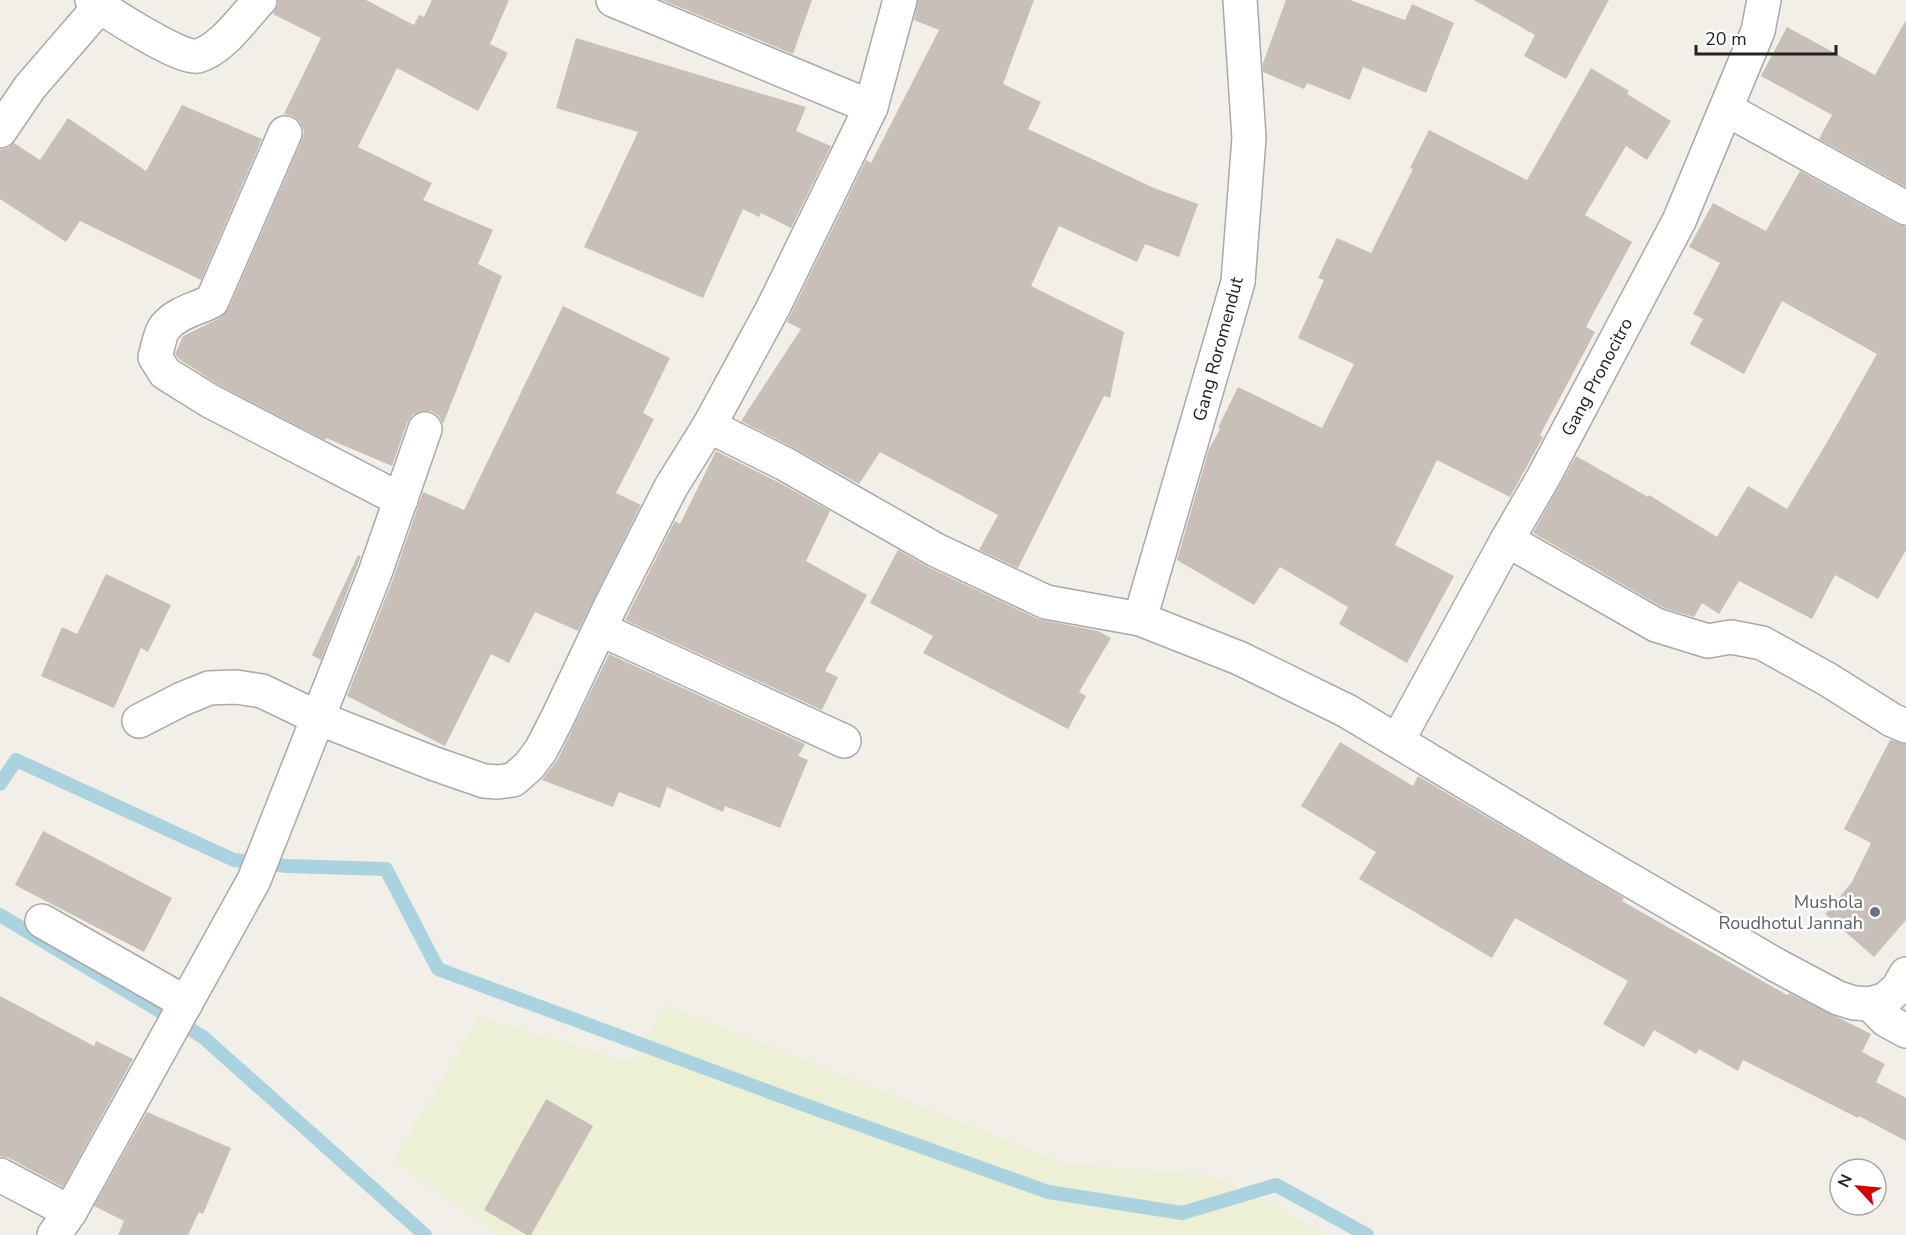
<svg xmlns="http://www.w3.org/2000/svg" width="1906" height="1235" font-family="'Nunito Sans',sans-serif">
<rect width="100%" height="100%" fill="#f2efe9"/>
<!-- farmland -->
<path fill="#eef0d5" d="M 666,1005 L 1064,1163 L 1214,1176 L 1276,1206 L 1325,1235 L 500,1235 L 394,1161 L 479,1017 L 630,1062 Z"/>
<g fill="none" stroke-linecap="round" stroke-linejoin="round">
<!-- stream -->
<g stroke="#aad3df" stroke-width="14">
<path d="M 0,784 L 16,760 L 234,860 L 287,866 L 386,869 L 438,969 L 802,1104 L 1048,1192 L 1182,1213 L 1276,1185 L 1367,1235"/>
<path d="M 0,915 L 203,1037 L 425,1235"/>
</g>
</g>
<!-- building -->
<g fill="#c7bfb8">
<path d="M 278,0 L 366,0 L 414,25 L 419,15 L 424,17 L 432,0 L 509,0 L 490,44 L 508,53 L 478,111 L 397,68 L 358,147 L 432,183 L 423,200 L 493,230 L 478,264 L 502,276 L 443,424 L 439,416 L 431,411 L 422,411 L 413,414 L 407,423 L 392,466 L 326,438 L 325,440 L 219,385 L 179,359 L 175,354 L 183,336 L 220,318 L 229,308 L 302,140 L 304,131 L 300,122 L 293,116 L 284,114 L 321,38 L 273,14 L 278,4 Z"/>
<path d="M 662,0 L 812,0 L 793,54 Z"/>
<path d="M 918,0 L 1034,0 L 1003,84 L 1041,102 L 1028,129 L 1154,188 L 1198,204 L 1179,257 L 1145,244 L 1137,262 L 1059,226 L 1031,286 L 1124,332 L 1110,398 L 1104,396 L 1018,568 L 979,550 L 998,515 L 880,452 L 859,484 L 794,448 L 741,421 L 801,329 L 787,322 L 866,160 L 871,163 L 939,30 L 914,20 Z"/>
<path d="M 1286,0 L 1350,0 L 1405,20 L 1412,4 L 1454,23 L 1426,93 L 1363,67 L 1350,100 L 1307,83 L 1304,89 L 1263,72 L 1263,63 Z"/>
<path d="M 1474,0 L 1609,0 L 1566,79 L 1524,56 L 1535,35 Z"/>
<path d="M 1906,20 L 1906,187 L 1819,139 L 1832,115 L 1761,76 L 1787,27 L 1875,75 Z"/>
<path d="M 576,38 L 806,107 L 796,131 L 831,146 L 791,228 L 761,213 L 759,217 L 743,209 L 703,298 L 584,247 L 638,132 L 556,108 Z"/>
<path d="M 1591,68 L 1629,91 L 1627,94 L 1671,121 L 1647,160 L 1626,146 L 1585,215 L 1632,242 L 1586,327 L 1595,332 L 1540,435 L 1543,437 L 1510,497 L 1437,460 L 1395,545 L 1454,576 L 1407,663 L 1339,624 L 1348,607 L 1280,567 L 1254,605 L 1177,560 L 1209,449 L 1220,429 L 1218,428 L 1238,387 L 1322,428 L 1354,364 L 1298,338 L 1324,280 L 1318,278 L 1337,238 L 1371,253 L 1413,169 L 1410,168 L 1429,130 L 1527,180 Z"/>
<path d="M 182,105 L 262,139 L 201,280 L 80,221 L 66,242 L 0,199 L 0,150 L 8,148 L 14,143 L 40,160 L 68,118 L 146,171 Z"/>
<path d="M 1800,171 L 1897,224 L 1906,227 L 1906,550 L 1878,599 L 1835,575 L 1812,619 L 1739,581 L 1719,614 L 1702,603 L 1694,617 L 1664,608 L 1533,533 L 1576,456 L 1648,497 L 1649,495 L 1717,537 L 1748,486 L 1787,509 L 1826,444 L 1877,354 L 1782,301 L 1744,374 L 1690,344 L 1703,319 L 1693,314 L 1720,263 L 1689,247 L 1713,203 L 1766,231 Z"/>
<path d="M 563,306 L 670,358 L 643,413 L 654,419 L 616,493 L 641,505 L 578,631 L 535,612 L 509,663 L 491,654 L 445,746 L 347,696 L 393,579 L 423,492 L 464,510 Z"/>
<path d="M 716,451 L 776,481 L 830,511 L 806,561 L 867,595 L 825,671 L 838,677 L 822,710 L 625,620 L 675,521 L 680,524 Z"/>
<path d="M 898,550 L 928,567 L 1038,619 L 1098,631 L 1111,638 L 1079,692 L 1086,696 L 1068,729 L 923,653 L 933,636 L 870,603 Z"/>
<path d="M 358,555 L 361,556 L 357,566 L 321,660 L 312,655 Z"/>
<path d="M 106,574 L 171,605 L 148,652 L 141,648 L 114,708 L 41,676 L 62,627 L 77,634 Z"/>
<path d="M 609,654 L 805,744 L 798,756 L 808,760 L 780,828 L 725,806 L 723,812 L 667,787 L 660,808 L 619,792 L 613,807 L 542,780 L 558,759 Z"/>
<path d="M 1890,740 L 1906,744 L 1906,920 L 1874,957 L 1825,914 L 1852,882 L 1871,843 L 1844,829 Z"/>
<path d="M 1340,742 L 1413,786 L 1418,776 L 1624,898 L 1622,901 L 1787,995 L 1789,993 L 1871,1034 L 1862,1052 L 1885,1064 L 1876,1082 L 1906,1098 L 1906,1141 L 1859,1116 L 1858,1118 L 1743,1060 L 1738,1071 L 1699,1049 L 1696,1054 L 1654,1030 L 1644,1047 L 1603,1024 L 1628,981 L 1515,918 L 1492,958 L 1359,879 L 1376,852 L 1301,806 Z"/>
<path d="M 43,831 L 172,898 L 144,952 L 15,885 Z"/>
<path d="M 0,996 L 94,1046 L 96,1041 L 133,1059 L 63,1187 L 9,1158 L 0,1156 Z"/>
<path d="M 546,1099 L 593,1126 L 531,1235 L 527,1235 L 484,1210 Z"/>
<path d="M 147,1112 L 231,1148 L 203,1214 L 199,1212 L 188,1235 L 118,1235 L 124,1221 L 94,1206 Z"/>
</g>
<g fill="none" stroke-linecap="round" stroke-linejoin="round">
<defs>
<g id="minor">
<path d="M 92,0 C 107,12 183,61 198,56 C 222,49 243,18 260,0"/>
<path d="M 613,0 L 871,107"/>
<path d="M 1726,109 L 1906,208"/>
<path d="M 0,131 L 30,87 L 100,6"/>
<path d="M 285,133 L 212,301 C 197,309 178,312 166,326 C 160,332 158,348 155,357 L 165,373 L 210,401 L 401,500"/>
<path d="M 709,426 L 785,464 L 936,550 L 1046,602 L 1140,619 L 1239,658 L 1347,711 L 1587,855 L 1776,965 L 1838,998 L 1854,1003 L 1870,1004 L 1886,999 L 1898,988 L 1906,974"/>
<path d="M 1507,540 L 1656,625 L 1708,641 L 1731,637 L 1762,643 L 1827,679 L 1892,720 L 1906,726"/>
<path d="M 1140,619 L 1238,282 L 1249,138 L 1240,0"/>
<path d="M 600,629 L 844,741"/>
<path d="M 139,721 L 182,699 L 209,688 L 236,687 L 262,691 L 318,718 L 435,764 L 484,781 L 498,782 L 513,780 L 529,766 L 541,750 L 557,719 L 610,607 L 671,487 L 709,426 L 773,308 L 871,107 L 900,0"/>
<path d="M 1398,740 L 1507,540 L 1543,478 L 1679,221 L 1758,31 L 1764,0"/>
<path d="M 42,921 L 186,1003"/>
<path d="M 1870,1004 L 1886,1020 L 1906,1031"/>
<path d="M 0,1175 L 70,1212"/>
<path d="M 54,1235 L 70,1212 L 254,880 L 375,573 L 425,429"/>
</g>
</defs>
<!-- minor casing -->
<use href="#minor" stroke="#a9a9a9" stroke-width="36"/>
<!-- minor -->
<use href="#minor" stroke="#fff" stroke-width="33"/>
</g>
<!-- markers -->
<circle fill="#6b7280" stroke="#fff" stroke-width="2" cx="1875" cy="912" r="6"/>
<g text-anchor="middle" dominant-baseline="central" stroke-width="5" stroke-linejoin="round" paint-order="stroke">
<!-- street labels -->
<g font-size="18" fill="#222" stroke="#fff">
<text transform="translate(1218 349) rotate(-75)">Gang Roromendut</text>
<text transform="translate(1597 377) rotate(-62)">Gang Pronocitro</text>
</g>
<!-- worship labels -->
<g font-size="18" fill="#5b616d" stroke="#fff" text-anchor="end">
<text x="1863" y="902">Mushola<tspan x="1863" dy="21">Roudhotul Jannah</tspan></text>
</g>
</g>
<!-- north arrow -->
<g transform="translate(1858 1187) rotate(296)"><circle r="28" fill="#ffffff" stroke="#a7a7a7" stroke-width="1.5"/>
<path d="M0-4.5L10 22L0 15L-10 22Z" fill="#d40000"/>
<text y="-9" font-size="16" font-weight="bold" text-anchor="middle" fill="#222222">N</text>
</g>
<!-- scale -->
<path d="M1696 45v9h140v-9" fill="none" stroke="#222222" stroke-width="3"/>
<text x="1705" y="45" font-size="18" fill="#222222" stroke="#ffffff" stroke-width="4.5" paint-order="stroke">20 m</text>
</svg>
